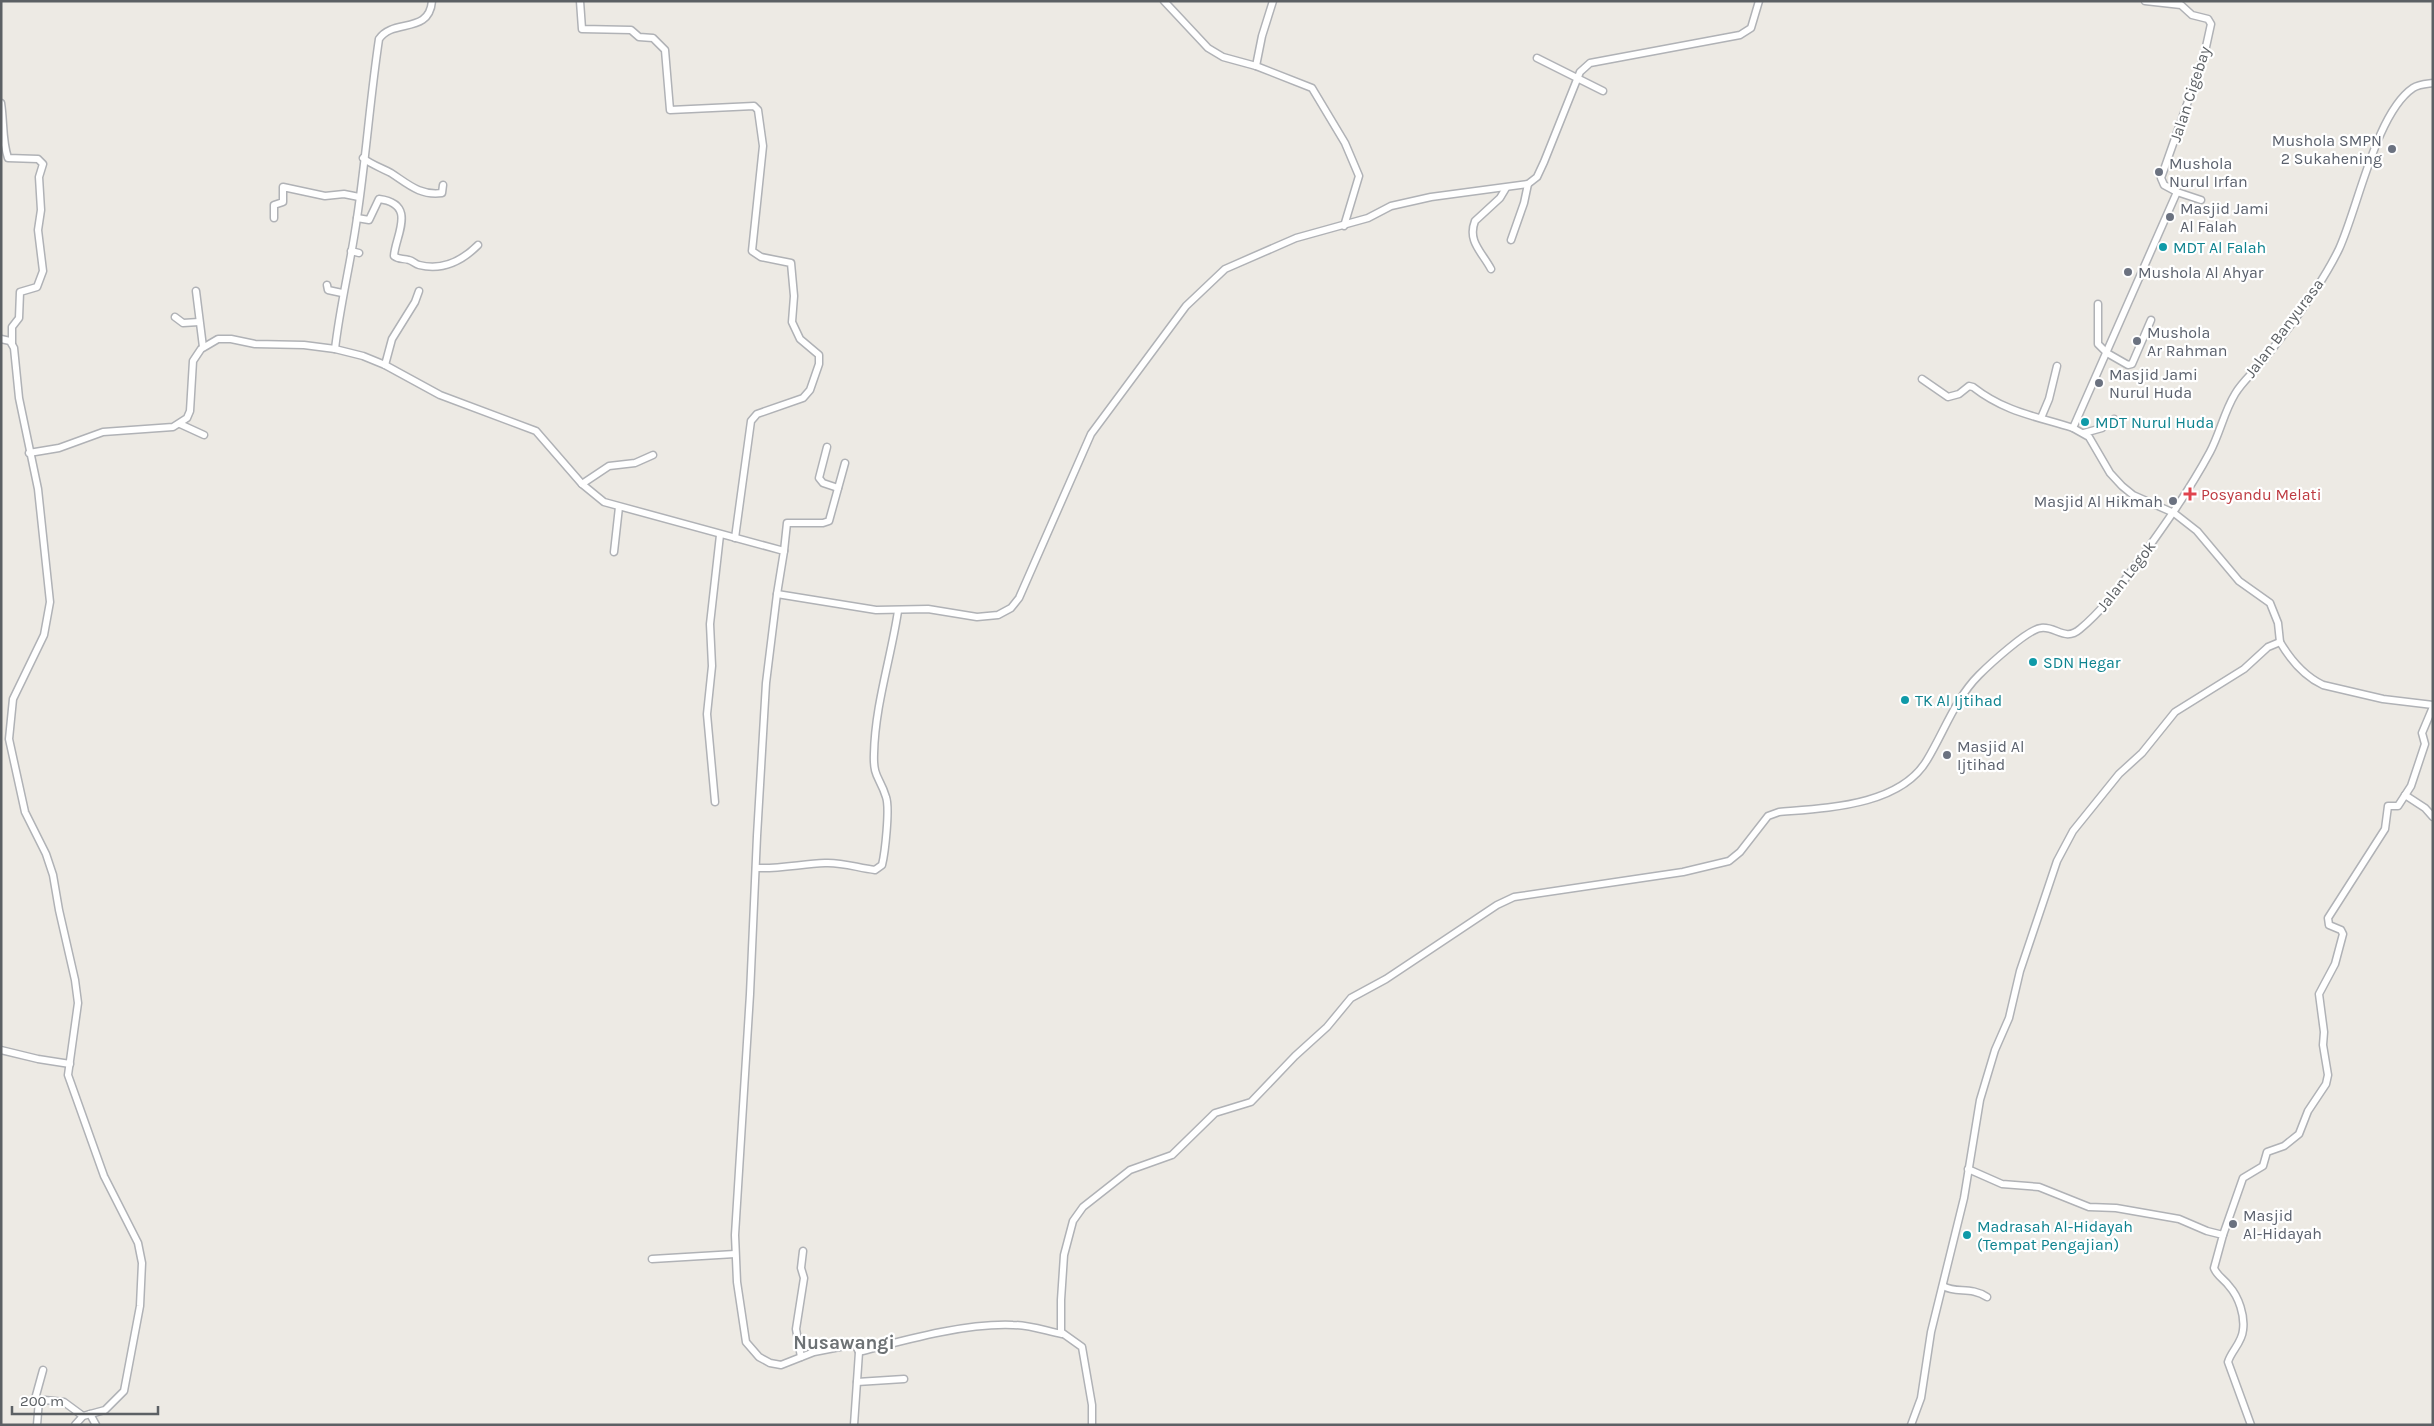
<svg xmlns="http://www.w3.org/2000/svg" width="2434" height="1426" font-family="Karla,sans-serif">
<rect width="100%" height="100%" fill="#edeae4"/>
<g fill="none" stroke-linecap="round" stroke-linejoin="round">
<defs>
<g id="minor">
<path d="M 580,1 L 582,29 L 631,30 L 639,37 L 653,38 L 665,50 L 670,110 L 754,106 L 758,110 L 763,146 L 752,251 L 761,257 L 791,263 L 794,296 L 792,322 L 800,339 L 819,355 L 819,364 L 810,390 L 803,398 L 757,414 L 751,421 L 735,538"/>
<path d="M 1164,1 L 1208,48 L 1223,57 L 1256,66"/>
<path d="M 1273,1 L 1262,36 L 1256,66 L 1312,88 L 1345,143 L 1359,176 L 1344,226"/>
<path d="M 2145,1 L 2181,5 L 2192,15 L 2208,19 L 2211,24 L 2204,56 L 2161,178 L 2164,185 L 2177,192 L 2073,428 L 2089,437 L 2110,473 L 2122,486 L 2133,495 L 2174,513 L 2197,531 L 2239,581 L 2270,603 L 2278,623 L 2280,642"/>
<path d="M 1537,58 L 1603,91"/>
<path d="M 1,103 C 4,122 2,140 8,158 L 38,159 L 43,164 L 39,177 L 41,210 L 38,230 L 43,271 L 37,287 L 20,292 L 19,318 L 12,327 L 12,343"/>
<path d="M 363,158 C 372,165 382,168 391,173 C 408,184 420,196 442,193 L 443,185"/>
<path d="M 2177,192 L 2201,200"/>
<path d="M 274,218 L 274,205 L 283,202 L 283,187 L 325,196 L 344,194 L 359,197"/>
<path d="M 357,218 L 369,220 L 379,199 C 418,204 395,236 394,256 C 399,260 403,258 409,260 C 413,261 415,264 419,265 C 443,271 462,261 478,245"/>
<path d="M 1511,240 L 1524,203 L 1528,184"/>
<path d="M 351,251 L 359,253"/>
<path d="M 1491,269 C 1482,252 1467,241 1475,221 L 1500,198 L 1506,188"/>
<path d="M 327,285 L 328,290 L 342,293"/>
<path d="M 196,291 L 203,347"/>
<path d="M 2098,304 L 2098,344 L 2107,353 L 2128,365 L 2132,364 L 2151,320"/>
<path d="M 175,317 L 183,323 L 199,322"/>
<path d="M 1,339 L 10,341 L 14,348 L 19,398 L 38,489 L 50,602 L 44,635 L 13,699 L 9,739 L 25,812 L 46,854 L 53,875 L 59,910 L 75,980 L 78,1003 L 68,1075 L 104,1176 L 138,1243 L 142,1263 L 140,1306 L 124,1391 L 105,1410 L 83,1416 L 75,1425"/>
<path d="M 335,349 C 340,305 351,262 357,218 C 366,158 370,99 379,39 C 393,18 429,35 432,1"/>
<path d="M 385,365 L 392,339 L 415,302 L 419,291"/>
<path d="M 1922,379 L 1948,397 L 1959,394 L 1969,386 L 1973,387 C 2005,412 2035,416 2073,428"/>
<path d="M 2041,418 L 2049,399 L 2057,366"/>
<path d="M 180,424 L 204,435"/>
<path d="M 2084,433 L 2102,428 L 2114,419"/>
<path d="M 827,447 L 819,478 L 823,483 L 838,488"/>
<path d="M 29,453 L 59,448 L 103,432 L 173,427 L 187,418 L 190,411 L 193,361 L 201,349 L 218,339 L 231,339 L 255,344 L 304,345 L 335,349 L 363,356 L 385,365 L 440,395 L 536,431 L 582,484 L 604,502 L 784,551 L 777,594"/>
<path d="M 582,484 L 609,466 L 635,463 L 653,455"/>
<path d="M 784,551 L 787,523 L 823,523 L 829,521 L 845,463"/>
<path d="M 614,552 L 619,507"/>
<path d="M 2405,795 L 2425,808 L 2433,817"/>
<path d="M 715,802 L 707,714 L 712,666 L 710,624 L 720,535"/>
<path d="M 756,868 C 779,869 802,864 825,863 C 842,862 858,868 875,870 L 882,865 C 885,853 890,808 886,797 C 880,777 873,778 874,754 C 875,705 891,658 898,611"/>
<path d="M 1,1050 L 38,1059 L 70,1064"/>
<path d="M 1968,1169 L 2002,1184 L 2039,1187 L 2089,1207 L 2116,1208 L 2179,1219 L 2207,1231 L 2223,1235 L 2214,1268 C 2217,1276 2224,1279 2229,1286 C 2239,1297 2245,1316 2243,1330 C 2242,1343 2231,1351 2228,1362 L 2251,1425"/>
<path d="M 2223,1235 L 2243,1178 L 2263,1166 L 2267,1152 L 2284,1146 L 2299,1134 L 2308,1111 L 2326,1084 L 2328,1075 L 2323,1045 L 2324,1032 L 2319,994 L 2335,964 L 2343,934 L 2341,930 L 2329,925 L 2328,918 L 2385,829 L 2388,806 L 2398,806 L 2411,786 L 2425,744 L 2422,733 L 2433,707"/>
<path d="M 652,1259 L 735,1254"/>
<path d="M 1943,1286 C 1957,1294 1970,1286 1987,1297"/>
<path d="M 859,1352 C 905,1340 965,1323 1013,1325 C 1030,1325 1046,1331 1062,1334"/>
<path d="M 801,1357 L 796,1329 L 804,1278 L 801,1268 L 803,1251"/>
<path d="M 43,1370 L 35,1399 L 64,1402 L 83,1416"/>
<path d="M 857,1382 L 904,1379"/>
<path d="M 90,1414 L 96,1425"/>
<path d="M 37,1425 L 39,1400"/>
<path d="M 854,1425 L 859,1352 L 855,1344 L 814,1352 L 781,1365 L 770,1363 L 759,1357 L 746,1342 L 737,1282 L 735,1235 L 750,994 L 757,836 L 766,683 L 777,594 L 876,610 L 928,609 L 977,617 L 998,615 L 1011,608 L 1019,598 L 1091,434 L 1186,306 L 1225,269 L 1296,238 L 1368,218 L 1391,206 L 1431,197 L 1528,184 L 1537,177 L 1544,162 L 1580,72 L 1590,63 L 1740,35 L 1751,28 L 1759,1"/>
<path d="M 1092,1425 L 1092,1405 L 1082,1347 L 1061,1332 L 1061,1300 L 1064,1255 L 1073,1221 L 1083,1207 L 1130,1170 L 1172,1155 L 1215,1113 L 1251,1102 L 1295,1056 L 1327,1027 L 1351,998 L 1386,979 L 1497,905 L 1514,897 L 1683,872 L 1729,861 L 1740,852 L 1768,816 L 1779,812 C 1826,808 1900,806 1927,760 C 1944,732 1955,699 1979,675 C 1989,665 2028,629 2041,628 C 2056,626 2065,642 2080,629 C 2103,610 2120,586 2138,562 C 2164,526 2189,491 2210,452 C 2220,433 2224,412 2235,394 C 2242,382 2253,373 2262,362 C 2287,331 2322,284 2339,249 C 2358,208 2376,113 2413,88 C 2419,84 2425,84 2433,83"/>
<path d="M 1911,1425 L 1921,1398 L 1931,1332 L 1964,1198 L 1980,1100 L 1995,1050 L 2009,1018 L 2020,971 L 2057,861 L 2073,831 L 2119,774 L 2142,753 L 2175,712 L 2244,669 L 2268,647 L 2280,642 C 2290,659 2304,676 2323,685 L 2383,699 L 2433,705"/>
</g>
</defs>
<!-- minor casing -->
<use href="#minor" stroke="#b0b2b6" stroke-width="9"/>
<!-- minor -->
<use href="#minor" stroke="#fff" stroke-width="6"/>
</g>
<!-- markers -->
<g fill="#6b7280" stroke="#fff" stroke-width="2">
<circle cx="2392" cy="149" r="5"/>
<circle cx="2159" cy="172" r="5"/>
<circle cx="2170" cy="217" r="5"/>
<circle cx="2128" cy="272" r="5"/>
<circle cx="2137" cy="341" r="5"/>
<circle cx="2099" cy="383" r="5"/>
<circle cx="2173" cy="501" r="5"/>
<circle cx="1947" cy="755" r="5"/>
<circle cx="2233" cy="1224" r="5"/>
</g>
<g fill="#0f9aa8" stroke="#fff" stroke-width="2">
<circle cx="2163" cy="247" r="5"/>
<circle cx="2085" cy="422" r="5"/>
<circle cx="2033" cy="662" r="5"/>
<circle cx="1905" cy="700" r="5"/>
<circle cx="1967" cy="1235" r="5"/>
</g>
<path fill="#e0444e" stroke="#fff" stroke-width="2" d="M2187.5 486.5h5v5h5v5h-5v5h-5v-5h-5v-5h5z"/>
<g text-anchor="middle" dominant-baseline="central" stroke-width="4.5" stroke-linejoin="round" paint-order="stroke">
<!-- street labels -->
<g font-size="16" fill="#5c6064" stroke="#fff">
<text transform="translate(2190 94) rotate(-72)">Jalan Cigebay</text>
<text transform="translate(2284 328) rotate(-53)">Jalan Banyurasa</text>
<text transform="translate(2126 576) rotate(-52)">Jalan Legok</text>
</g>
<!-- worship labels -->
<g font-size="16" fill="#5b616d" stroke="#fff" text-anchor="start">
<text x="2382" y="140" text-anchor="end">Mushola SMPN<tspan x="2382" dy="18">2 Sukahening</tspan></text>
<text x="2169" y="163">Mushola<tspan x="2169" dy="18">Nurul Irfan</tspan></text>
<text x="2180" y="208">Masjid Jami<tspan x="2180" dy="18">Al Falah</tspan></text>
<text x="2138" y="272">Mushola Al Ahyar</text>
<text x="2147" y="332">Mushola<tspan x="2147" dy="18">Ar Rahman</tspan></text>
<text x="2109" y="374">Masjid Jami<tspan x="2109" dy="18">Nurul Huda</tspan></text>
<text x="2163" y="501" text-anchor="end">Masjid Al Hikmah</text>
<text x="1957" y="746">Masjid Al<tspan x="1957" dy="18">Ijtihad</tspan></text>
<text x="2243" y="1215">Masjid<tspan x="2243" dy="18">Al-Hidayah</tspan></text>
</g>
<!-- culture labels -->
<g font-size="16" fill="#0d838f" stroke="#fff" text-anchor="start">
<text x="2173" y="247">MDT Al Falah</text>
<text x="2095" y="422">MDT Nurul Huda</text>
<text x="2043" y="662">SDN Hegar</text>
<text x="1915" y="700">TK Al Ijtihad</text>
<text x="1977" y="1226">Madrasah Al-Hidayah<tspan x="1977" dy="18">(Tempat Pengajian)</tspan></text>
</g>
<!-- health labels -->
<g font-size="16" fill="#be3a42" stroke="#fff" text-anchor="start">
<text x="2201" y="494">Posyandu Melati</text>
</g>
<!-- quarter labels -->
<g font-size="19" font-weight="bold" fill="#6d7275" stroke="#fff">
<text x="844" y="1343">Nusawangi</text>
</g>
</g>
<!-- border -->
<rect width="2434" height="1426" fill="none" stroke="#5c6064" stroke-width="5"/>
<!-- scale -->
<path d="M12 1406v8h146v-8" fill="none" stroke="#5c6064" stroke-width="2.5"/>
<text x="20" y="1406" font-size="15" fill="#5c6064" stroke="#ffffff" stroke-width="4" paint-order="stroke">200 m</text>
</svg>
